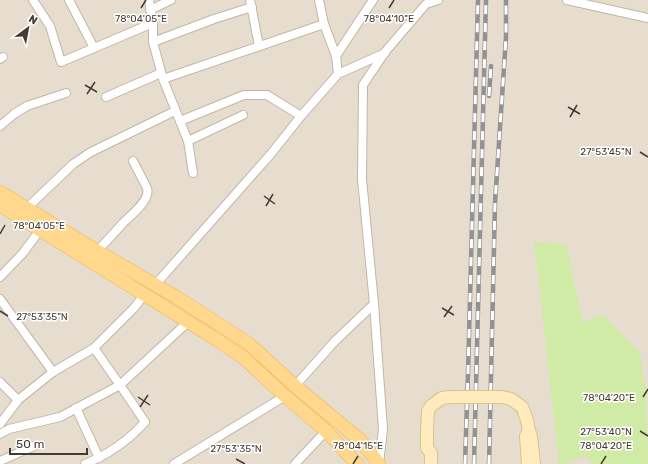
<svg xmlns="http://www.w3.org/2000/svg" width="648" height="464" font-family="Rubik,sans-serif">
<rect width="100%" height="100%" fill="#f2ece1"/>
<!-- residential -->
<rect fill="#e7ddce" x="0" y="0" width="648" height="464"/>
<!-- green -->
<path fill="#d0eba5" d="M 534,241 L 566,245 L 583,323 L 603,315 L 640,353 L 646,391 L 648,464 L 594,464 L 583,456 L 563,464 L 559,464 Z"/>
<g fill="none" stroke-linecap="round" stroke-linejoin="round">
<defs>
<g id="minor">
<path d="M 33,0 L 50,26 L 61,62 L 153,23"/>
<path d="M 69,0 L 94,48"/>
<path d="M 149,0 L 153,23 L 153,42 L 163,79 L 324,24"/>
<path d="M 250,0 L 259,46"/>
<path d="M 567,0 L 648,18"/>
<path d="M 150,10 L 171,0"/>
<path d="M 153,42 L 214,19 L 252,7"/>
<path d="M 336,56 L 373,0"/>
<path d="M 0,59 L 3,57"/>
<path d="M 338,74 L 385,53"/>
<path d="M 163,79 L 188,141 L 193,173"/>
<path d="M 106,97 L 161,73"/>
<path d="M 180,121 L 244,95 L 267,95 L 301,116"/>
<path d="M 0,126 L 14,114 L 27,106 L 66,93"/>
<path d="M 188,141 L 243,115"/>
<path d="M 27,208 L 73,164 L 91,152 L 175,111"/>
<path d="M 97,251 C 106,242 115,232 123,223 C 131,215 151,200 147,188 L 133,161"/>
<path d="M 0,277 L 23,253 L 40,230"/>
<path d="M 155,285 L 270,155 L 301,116 L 338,74 L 336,56 L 324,24 L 319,0"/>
<path d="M 0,299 L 53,372"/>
<path d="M 0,382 L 18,400"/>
<path d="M 295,386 L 335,341 L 374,304"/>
<path d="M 76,408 L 99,458"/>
<path d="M 0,424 L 18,400 L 53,372 L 94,348 L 134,308 L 144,295"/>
<path d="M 0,434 L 9,429 L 60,417 L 120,385 L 94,348"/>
<path d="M 0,461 L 34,446"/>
<path d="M 85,464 C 107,455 129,440 145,422 L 120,385 L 188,322"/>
<path d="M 174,464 L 285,396"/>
<path d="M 295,464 L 326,431"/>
<path d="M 379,464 L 383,429 L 374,304 L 362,179 L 363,85 L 385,52 L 426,4 L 438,0"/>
</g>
<g id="secondary">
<path d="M 522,407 L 527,420 L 529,431"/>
<path d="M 427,431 L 427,448 L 431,453 L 431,464"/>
<path d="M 528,464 L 526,436 L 529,431 L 531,436 L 534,464"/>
</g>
<g id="primary">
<path d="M 0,192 L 97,251 L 178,298 L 249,344 L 295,386 L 361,441 L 379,464"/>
<path d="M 0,205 L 216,339 L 244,358 L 285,396 L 326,431 L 357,464"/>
</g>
</defs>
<!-- minor casing -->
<use href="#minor" stroke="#c1b6a6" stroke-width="10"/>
<!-- secondary casing -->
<use href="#secondary" stroke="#dac18d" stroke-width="14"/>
<!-- primary casing -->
<use href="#primary" stroke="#eeb653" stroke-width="14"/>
<!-- minor -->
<use href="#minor" stroke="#fff" stroke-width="8"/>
<!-- secondary -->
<use href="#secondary" stroke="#ffebbe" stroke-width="12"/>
<!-- primary -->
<use href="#primary" stroke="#ffd78d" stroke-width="13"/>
<defs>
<g id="rail">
<path d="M 489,96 L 491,66"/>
<path d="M 465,464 L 468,373 L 478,0"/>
<path d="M 474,464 L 486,0"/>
<path d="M 489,464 L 495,203 L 506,37 L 506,0"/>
</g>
</defs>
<!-- rail casing -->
<use href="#rail" stroke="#929292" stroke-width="4.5"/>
<!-- rail -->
<use href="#rail" stroke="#fff" stroke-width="3" stroke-dasharray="9" stroke-linecap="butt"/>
<defs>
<path id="secondary-bridge" d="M 427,431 L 428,411 L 431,406 L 442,398 L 451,397 L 502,397 L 511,399 L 522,407"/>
</defs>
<!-- secondary-bridge casing -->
<use href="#secondary-bridge" stroke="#dac18d" stroke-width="14" stroke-linecap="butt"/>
<!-- secondary-bridge -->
<use href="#secondary-bridge" stroke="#ffebbe" stroke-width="12"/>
</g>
<!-- ticks -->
<path fill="none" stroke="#443b31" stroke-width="1.5" d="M 141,8 L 146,0M 389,8 L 394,0M 85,85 L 97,92M 87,94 L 95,82M 568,107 L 580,114M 570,117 L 577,105M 640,152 L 648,157M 264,196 L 275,204M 266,206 L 273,194M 0,234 L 5,225M 442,308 L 454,315M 0,311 L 8,316M 444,317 L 452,306M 138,397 L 150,405M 643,397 L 648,389M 140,407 L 148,395M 640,431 L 648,436M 236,459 L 245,464M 353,464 L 358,456M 601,464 L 606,456"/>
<g font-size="10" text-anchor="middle" fill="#443b31" stroke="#fff" stroke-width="3" stroke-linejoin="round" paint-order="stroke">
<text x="141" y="22">78°04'05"E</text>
<text x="389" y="22">78°04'10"E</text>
<text x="606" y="155">27°53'45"N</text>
<text x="39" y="229">78°04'05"E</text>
<text x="42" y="320">27°53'35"N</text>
<text x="609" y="401">78°04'20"E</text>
<text x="606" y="435">27°53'40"N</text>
<text x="358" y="449">78°04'15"E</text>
<text x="606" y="449">78°04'20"E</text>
<text x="236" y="452">27°53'35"N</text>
</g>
<!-- north arrow -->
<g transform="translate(28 28) rotate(32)" stroke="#ffffff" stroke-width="3" paint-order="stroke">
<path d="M0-3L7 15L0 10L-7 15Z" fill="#443b31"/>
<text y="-6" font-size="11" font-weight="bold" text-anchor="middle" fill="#443b31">N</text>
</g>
<!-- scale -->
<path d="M10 448v6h77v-6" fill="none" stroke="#443b31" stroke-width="2"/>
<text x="16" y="448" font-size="12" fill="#443b31" stroke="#ffffff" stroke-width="3" paint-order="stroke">50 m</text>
</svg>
